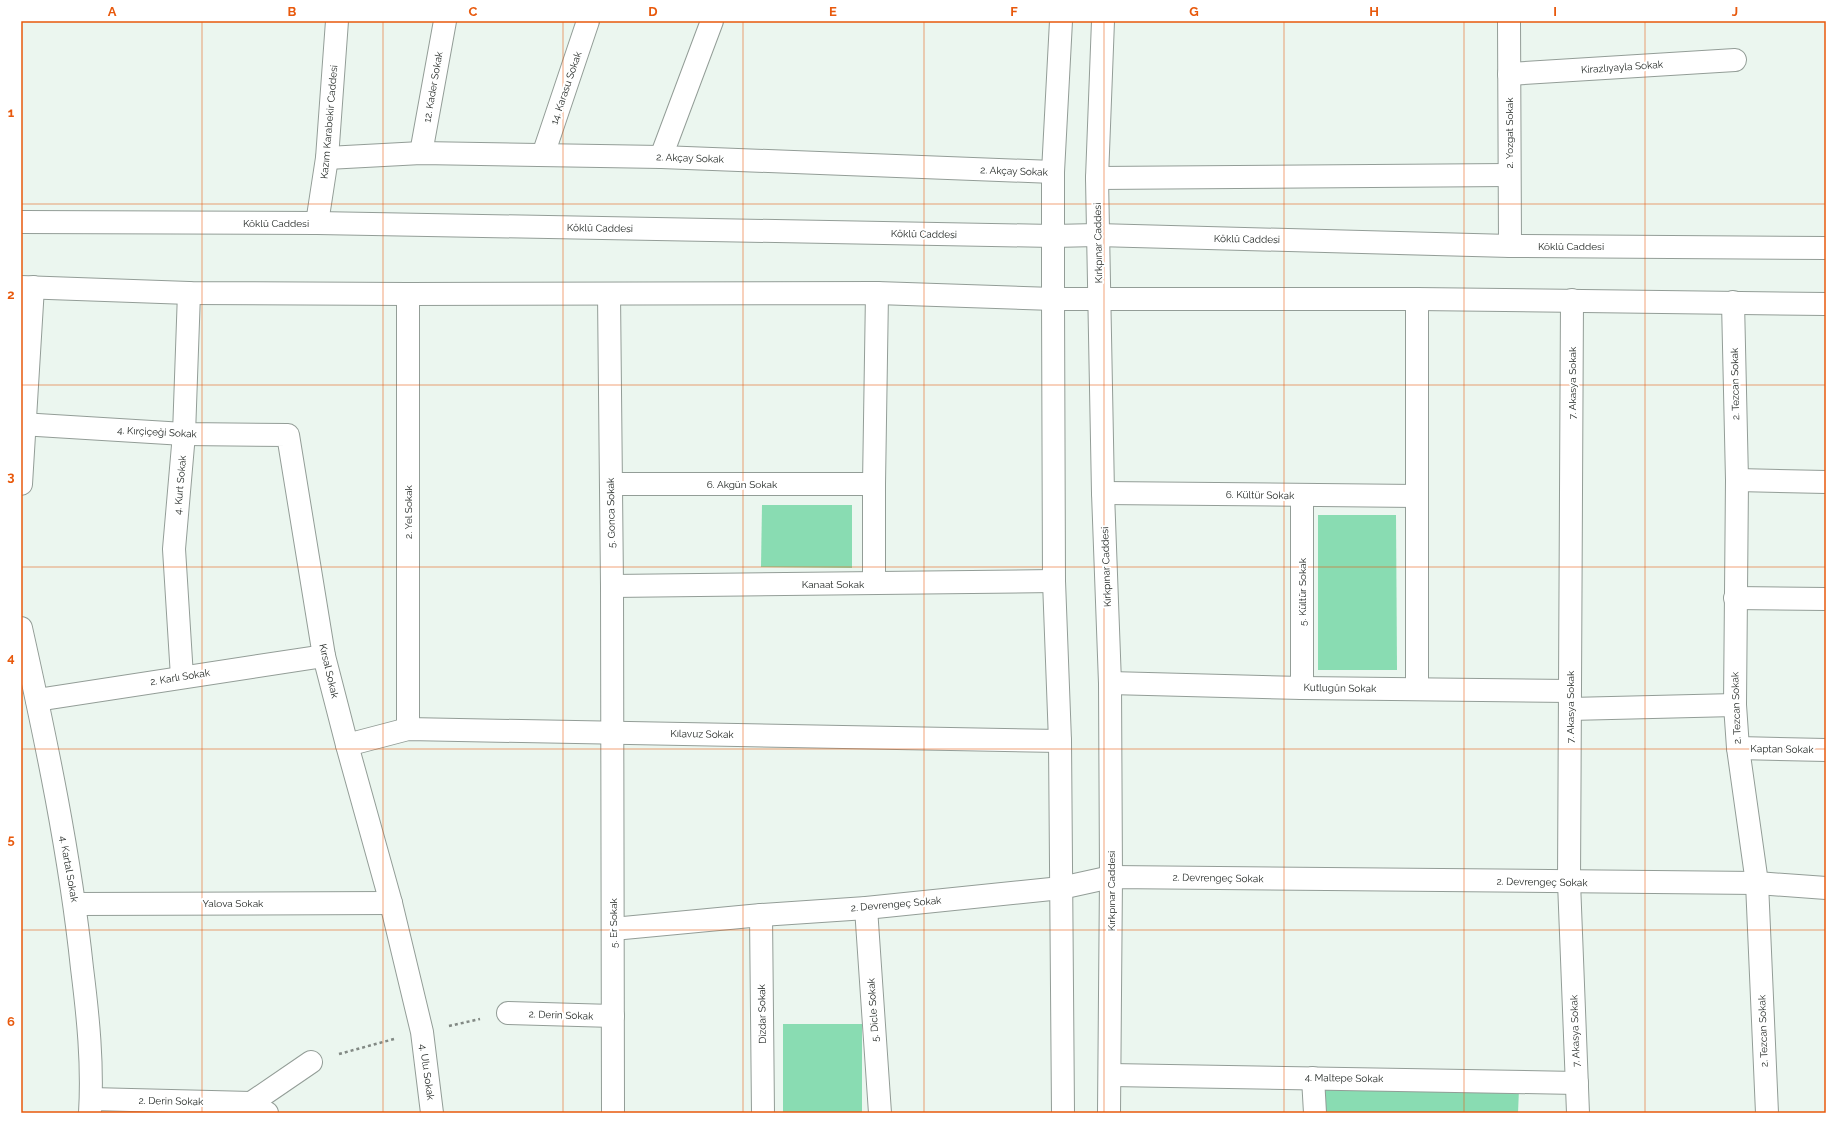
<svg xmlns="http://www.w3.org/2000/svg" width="1847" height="1134" font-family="Raleway,sans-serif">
<rect width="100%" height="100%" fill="#ebf6ef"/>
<!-- green -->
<g fill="#89dcb2">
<path d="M 762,505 L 852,505 L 852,568 L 761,567 Z"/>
<path d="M 1318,515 L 1396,515 L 1397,670 L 1318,670 Z"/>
<rect x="783" y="1024" width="79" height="89"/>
<path d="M 1325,1088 L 1519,1089 L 1518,1113 L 1325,1113 Z"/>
</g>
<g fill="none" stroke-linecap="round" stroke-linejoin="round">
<defs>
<g id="minor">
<path d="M 1509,21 L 1510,246"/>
<path d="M 1509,74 L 1735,60"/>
<path d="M 421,153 L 445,21"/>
<path d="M 543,155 L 588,21"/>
<path d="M 661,157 L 712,21"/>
<path d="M 327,158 L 421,153 L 661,157 L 1053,172"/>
<path d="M 1097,178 L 1509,175"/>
<path d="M 408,294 L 408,729"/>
<path d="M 609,294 L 612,586 L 613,1113"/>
<path d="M 1417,299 L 1417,689"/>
<path d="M 1572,300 L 1569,882 L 1578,1113"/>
<path d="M 1733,302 L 1737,480 L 1735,705 L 1738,748 L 1757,883 L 1767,1113"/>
<path d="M 21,424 L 184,434 L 288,435 L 324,656 L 347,745 L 391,903 L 422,1032 L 432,1113"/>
<path d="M 1737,480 L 1826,482"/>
<path d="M 21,484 L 33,287"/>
<path d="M 611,484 L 874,484"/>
<path d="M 1103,493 L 1417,496"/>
<path d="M 1302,496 L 1302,688"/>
<path d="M 874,583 L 874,484 L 877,293"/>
<path d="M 612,586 L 1054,581"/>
<path d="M 1735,598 L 1826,599"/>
<path d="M 21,628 C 46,740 70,854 82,968 C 88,1016 93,1064 90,1113"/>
<path d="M 182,677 L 174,549 L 184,434 L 189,293"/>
<path d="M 1110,683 L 1302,688 L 1569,691"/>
<path d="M 37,700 L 324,656"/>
<path d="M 1570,709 L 1735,705"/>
<path d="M 347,745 L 408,729 L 1060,741"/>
<path d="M 1738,748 L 1826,750"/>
<path d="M 75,904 L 391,903"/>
<path d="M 866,908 L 880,1113"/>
<path d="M 761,915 L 763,1113"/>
<path d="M 613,929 L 761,915 L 866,908 L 1061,888 L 1111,877 L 1757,883 L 1826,888"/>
<path d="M 508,1013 L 613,1016"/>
<path d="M 1111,1075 L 1577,1083"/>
<path d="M 1313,1078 L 1315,1113"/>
<path d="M 91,1099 L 251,1103 L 267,1113"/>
<path d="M 251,1103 L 311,1062"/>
</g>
<g id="major">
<path d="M 1061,21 L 1053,172 L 1053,299 L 1054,581 L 1060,741 L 1063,1113"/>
<path d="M 1103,21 L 1097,178 L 1103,493 L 1110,683 L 1111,877 L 1109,1113"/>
<path d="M 21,222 L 317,223 L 1053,236 L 1097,235 L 1510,246 L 1826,248"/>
<path d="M 317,223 L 327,158 L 337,21"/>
<path d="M 21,287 L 189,293 L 408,294 L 877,293 L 1053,299 L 1417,299 L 1826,304"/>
</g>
</defs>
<!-- minor casing -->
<use href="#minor" stroke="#939d97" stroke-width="24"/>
<!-- major casing -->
<use href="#major" stroke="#939d97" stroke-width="24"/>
<!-- path -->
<g stroke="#828984" stroke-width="2.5" stroke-dasharray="3 3" stroke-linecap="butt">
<path d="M 449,1026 L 480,1019"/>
<path d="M 339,1054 L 394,1039"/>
</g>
<!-- minor -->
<use href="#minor" stroke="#fff" stroke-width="22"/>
<!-- major -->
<use href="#major" stroke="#fff" stroke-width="22"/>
</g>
<!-- grid -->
<path fill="none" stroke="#e8590c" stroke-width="1" stroke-opacity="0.55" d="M 202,21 L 202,1113M 383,21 L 383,1113M 563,21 L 563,1113M 743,21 L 743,1113M 924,21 L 924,1113M 1104,21 L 1104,1113M 1284,21 L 1284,1113M 1464,21 L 1464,1113M 1645,21 L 1645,1113M 21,204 L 1826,204M 21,385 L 1826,385M 21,567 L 1826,567M 21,749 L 1826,749M 21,930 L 1826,930"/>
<g text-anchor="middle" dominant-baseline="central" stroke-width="4" stroke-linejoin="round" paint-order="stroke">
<!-- street labels -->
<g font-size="10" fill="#232825" stroke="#fff">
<text transform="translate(1622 67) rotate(-4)">Kirazlıyayla Sokak</text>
<text transform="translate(433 87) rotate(-80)">12. Kader Sokak</text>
<text transform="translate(566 88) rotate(-71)">14. Karasu Sokak</text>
<text transform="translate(329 122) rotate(-85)">Kazım Karabekir Caddesi</text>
<text transform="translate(1509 133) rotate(-90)">2. Yozgat Sokak</text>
<text transform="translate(690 158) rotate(2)">2. Akçay Sokak</text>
<text transform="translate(1014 171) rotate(2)">2. Akçay Sokak</text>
<text x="276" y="223">Köklü Caddesi</text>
<text transform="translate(600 228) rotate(1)">Köklü Caddesi</text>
<text transform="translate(924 234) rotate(1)">Köklü Caddesi</text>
<text transform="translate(1247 239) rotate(1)">Köklü Caddesi</text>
<text transform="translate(1098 243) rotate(-91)">Kırkpınar Caddesi</text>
<text x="1571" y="246">Köklü Caddesi</text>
<text transform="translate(1572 383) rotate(-90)">7. Akasya Sokak</text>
<text transform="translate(1735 384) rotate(-91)">2. Tezcan Sokak</text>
<text transform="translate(157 432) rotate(3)">4. Kırçiçeği Sokak</text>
<text x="742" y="484">6. Akgün Sokak</text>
<text transform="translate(180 485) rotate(-85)">4. Kurt Sokak</text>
<text transform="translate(1260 495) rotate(1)">6. Kültür Sokak</text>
<text transform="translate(408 512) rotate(-90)">2. Yel Sokak</text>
<text transform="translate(611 513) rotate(-91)">5. Gonca Sokak</text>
<text transform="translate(1106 567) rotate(-92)">Kırkpınar Caddesi</text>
<text x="833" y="584">Kanaat Sokak</text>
<text transform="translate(1302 592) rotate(-90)">5. Kültür Sokak</text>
<text transform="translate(329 671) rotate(77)">Kırsal Sokak</text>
<text transform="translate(180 677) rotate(-9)">2. Karlı Sokak</text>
<text transform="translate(1340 688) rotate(1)">Kutlugün Sokak</text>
<text transform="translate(1570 707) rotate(-90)">7. Akasya Sokak</text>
<text transform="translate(1736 708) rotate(-92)">2. Tezcan Sokak</text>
<text transform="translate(702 734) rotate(1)">Kılavuz Sokak</text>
<text transform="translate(1782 749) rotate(1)">Kaptan Sokak</text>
<text transform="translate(69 869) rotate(80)">4. Kartal Sokak</text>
<text transform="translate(1218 878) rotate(1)">2. Devrengeç Sokak</text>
<text transform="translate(1542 882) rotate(1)">2. Devrengeç Sokak</text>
<text transform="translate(1111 891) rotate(-90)">Kırkpınar Caddesi</text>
<text x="233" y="903">Yalova Sokak</text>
<text transform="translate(896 904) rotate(-5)">2. Devrengeç Sokak</text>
<text transform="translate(613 923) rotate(-90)">5. Er Sokak</text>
<text transform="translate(873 1010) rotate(-94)">5. Dicle Sokak</text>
<text transform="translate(762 1014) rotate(-91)">Dizdar Sokak</text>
<text transform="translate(561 1015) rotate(2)">2. Derin Sokak</text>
<text transform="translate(1575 1031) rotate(-92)">7. Akasya Sokak</text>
<text transform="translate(1763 1031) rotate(-92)">2. Tezcan Sokak</text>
<text transform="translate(427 1072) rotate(82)">4. Ulu Sokak</text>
<text transform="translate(1344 1078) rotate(1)">4. Maltepe Sokak</text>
<text transform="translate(171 1101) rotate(1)">2. Derin Sokak</text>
</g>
</g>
<!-- border -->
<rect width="1847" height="1134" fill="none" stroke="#ffffff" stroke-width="44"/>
<rect x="22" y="22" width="1803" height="1090" fill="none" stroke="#e8590c" stroke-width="1.5"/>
<g font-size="13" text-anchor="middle" font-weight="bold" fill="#e8590c">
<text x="112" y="16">A</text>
<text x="292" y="16">B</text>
<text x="473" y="16">C</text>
<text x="653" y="16">D</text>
<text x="833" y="16">E</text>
<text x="1014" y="16">F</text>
<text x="1194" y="16">G</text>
<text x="1374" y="16">H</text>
<text x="1555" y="16">I</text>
<text x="1735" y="16">J</text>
<text x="11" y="117">1</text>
<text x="11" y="299">2</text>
<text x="11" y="481">3</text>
<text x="11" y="662">4</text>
<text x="11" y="844">5</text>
<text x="11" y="1026">6</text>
</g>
</svg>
